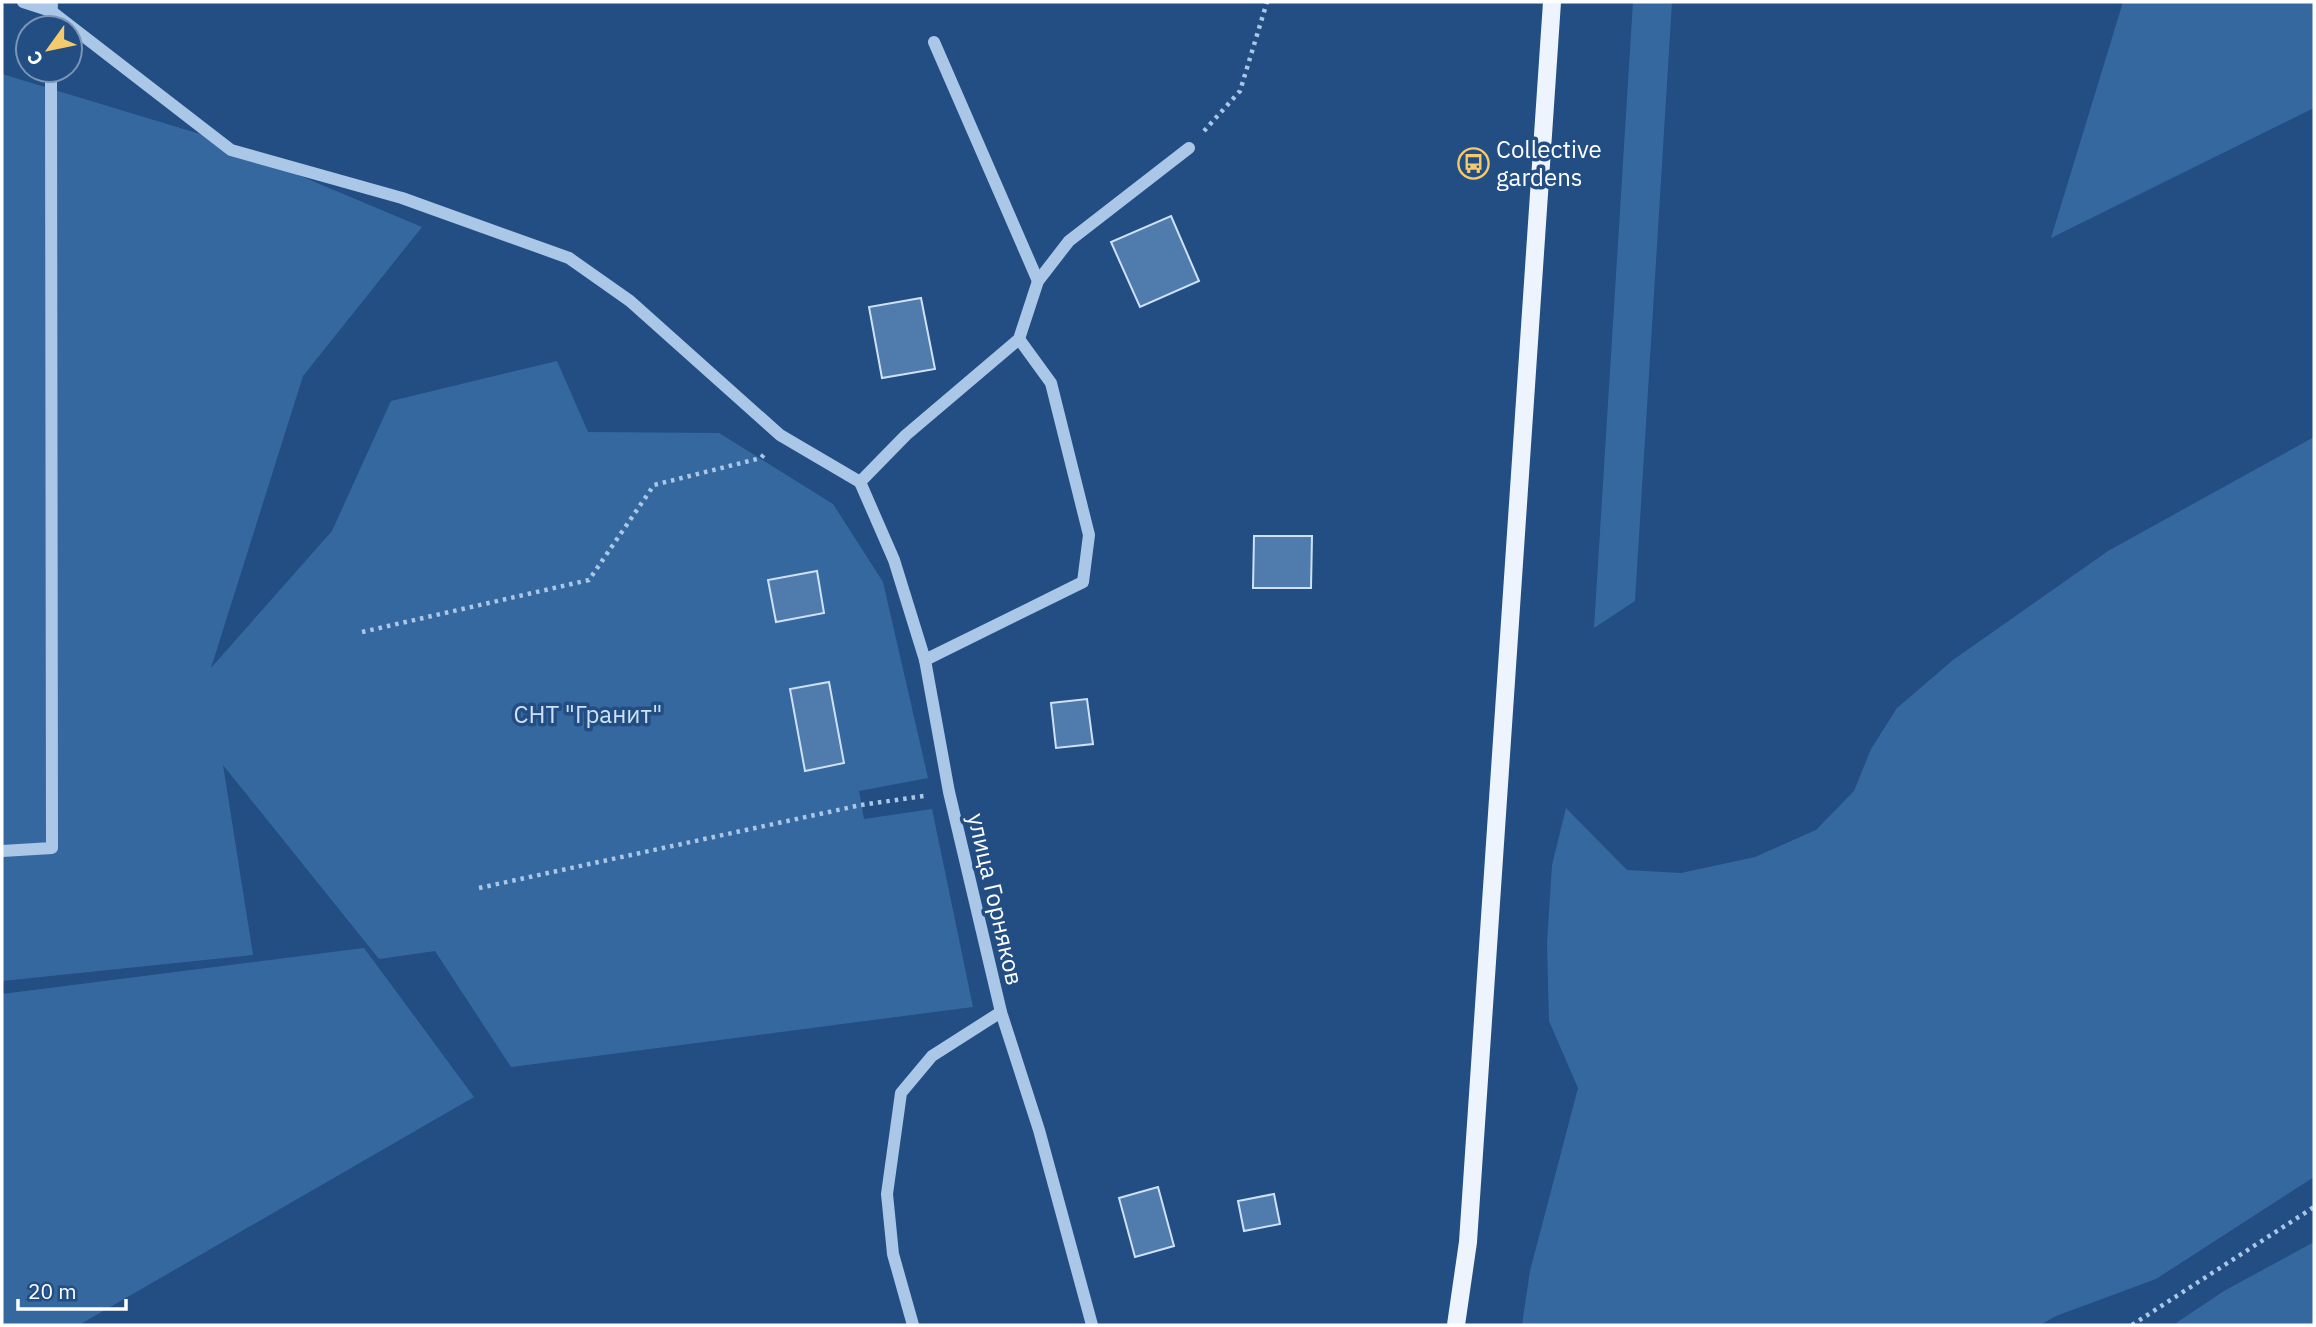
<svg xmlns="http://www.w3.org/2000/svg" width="2316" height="1327" font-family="'IBM Plex Sans',sans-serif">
<rect width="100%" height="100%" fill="#224e83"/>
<!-- green -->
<g fill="#3668a0">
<path d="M 1633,2 L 1672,2 L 1635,601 L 1594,628 Z"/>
<path d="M 2123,2 L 2314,2 L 2314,108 L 2051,238 Z"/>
<path d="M 2,74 L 200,134 L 422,227 L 303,376 L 211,668 L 332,531 L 391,401 L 557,361 L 588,432 L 719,433 L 833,504 L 883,582 L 928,778 L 859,791 L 864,819 L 932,809 L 973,1007 L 511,1067 L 435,951 L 379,959 L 223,765 L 253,955 L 2,981 Z"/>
<path d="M 2314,437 L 2314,1177 L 2156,1279 L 2056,1316 L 2040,1325 L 1522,1325 L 1530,1271 L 1578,1088 L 1549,1021 L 1547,943 L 1552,865 L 1566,808 L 1627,870 L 1681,873 L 1755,857 L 1816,830 L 1854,791 L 1871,749 L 1897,708 L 1953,660 L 2108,551 Z"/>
<path d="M 364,948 L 474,1097 L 79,1325 L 2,1325 L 2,994 Z"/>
<path d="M 2314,1242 L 2314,1325 L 2173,1325 L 2224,1291 Z"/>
</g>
<!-- building -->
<g fill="#4f7bad" stroke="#cee1f6" stroke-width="2">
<path d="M 1171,216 L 1199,281 L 1140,307 L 1111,242 Z"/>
<path d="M 921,298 L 935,369 L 882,378 L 869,307 Z"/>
<path d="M 1254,536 L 1312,536 L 1311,588 L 1253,588 Z"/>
<path d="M 817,571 L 824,613 L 776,622 L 768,580 Z"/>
<path d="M 829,682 L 844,763 L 805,771 L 790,689 Z"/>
<path d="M 1087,699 L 1093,744 L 1056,748 L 1051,703 Z"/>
<path d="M 1158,1187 L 1174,1246 L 1135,1257 L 1119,1198 Z"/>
<path d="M 1274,1194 L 1280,1224 L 1244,1231 L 1238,1201 Z"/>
</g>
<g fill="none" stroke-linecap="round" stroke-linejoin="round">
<!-- path -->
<g stroke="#aac7e8" stroke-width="4.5" stroke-dasharray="3.5 5" stroke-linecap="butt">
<path d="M 1204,131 L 1240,91 L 1267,2"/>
<path d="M 362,632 L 589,580 L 654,485 L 761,458 L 766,452"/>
<path d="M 479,888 L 861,805 L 924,796"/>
<path d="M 2132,1325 L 2314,1207"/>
</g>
<!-- minor -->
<g stroke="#aac7e8" stroke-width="12">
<path d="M 23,2 L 51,11 L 231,150 L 402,198 L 569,258 L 630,301 L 780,435 L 860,482"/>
<path d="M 51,28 L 52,2"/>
<path d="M 934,42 L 1038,281"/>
<path d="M 860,482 L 894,560 L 925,660 L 949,792 L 1001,1012 L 1039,1130 L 1092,1325"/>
<path d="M 860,482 L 906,435 L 1019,339 L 1038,281 L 1069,241 L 1189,148"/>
<path d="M 925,660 L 1083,582 L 1089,535 L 1051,383 L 1019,339"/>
<path d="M 2,851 L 52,848 L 51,70"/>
<path d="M 913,1325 L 893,1254 L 887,1194 L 901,1093 L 932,1056 L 1001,1012"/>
</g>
<!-- major -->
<path stroke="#edf4fe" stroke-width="18" d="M 1456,1325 L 1468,1242 L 1552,2"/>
</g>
<!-- icons -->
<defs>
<symbol id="bus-ring" viewBox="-11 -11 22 22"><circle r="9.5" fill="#224e83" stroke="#f4ca6d" stroke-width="1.5"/><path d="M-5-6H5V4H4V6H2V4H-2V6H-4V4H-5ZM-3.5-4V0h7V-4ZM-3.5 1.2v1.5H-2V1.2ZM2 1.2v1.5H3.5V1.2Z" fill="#f4ca6d"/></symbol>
</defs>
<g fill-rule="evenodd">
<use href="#bus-ring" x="1456" y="146" width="35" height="35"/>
</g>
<g text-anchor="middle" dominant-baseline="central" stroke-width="7" stroke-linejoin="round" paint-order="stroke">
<!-- poi labels -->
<g font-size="24" fill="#fff" stroke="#224e83" text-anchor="start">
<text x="1496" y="149">Collective<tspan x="1496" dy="28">gardens</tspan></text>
</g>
<!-- park labels -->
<g font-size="24" fill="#cee1f6" stroke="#224e83">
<text x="588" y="714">СНТ "Гранит"</text>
</g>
<!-- street labels -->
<g font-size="24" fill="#fff" stroke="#224e83">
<text transform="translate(996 899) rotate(77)">улица Горняков</text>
</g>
</g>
<!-- border -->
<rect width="2316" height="1327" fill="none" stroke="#ffffff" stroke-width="7"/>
<!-- north arrow -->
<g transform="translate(49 49) rotate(237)"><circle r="33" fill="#224e83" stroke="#7a95b5" stroke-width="2"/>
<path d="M0-5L12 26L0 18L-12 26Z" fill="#f4ca6d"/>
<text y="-10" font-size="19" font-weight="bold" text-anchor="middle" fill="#ffffff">С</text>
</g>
<!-- scale -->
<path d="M18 1299v10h108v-10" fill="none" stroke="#ffffff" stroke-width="3.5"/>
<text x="28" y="1299" font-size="21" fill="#ffffff" stroke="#224e83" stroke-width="5" paint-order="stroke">20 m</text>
</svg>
